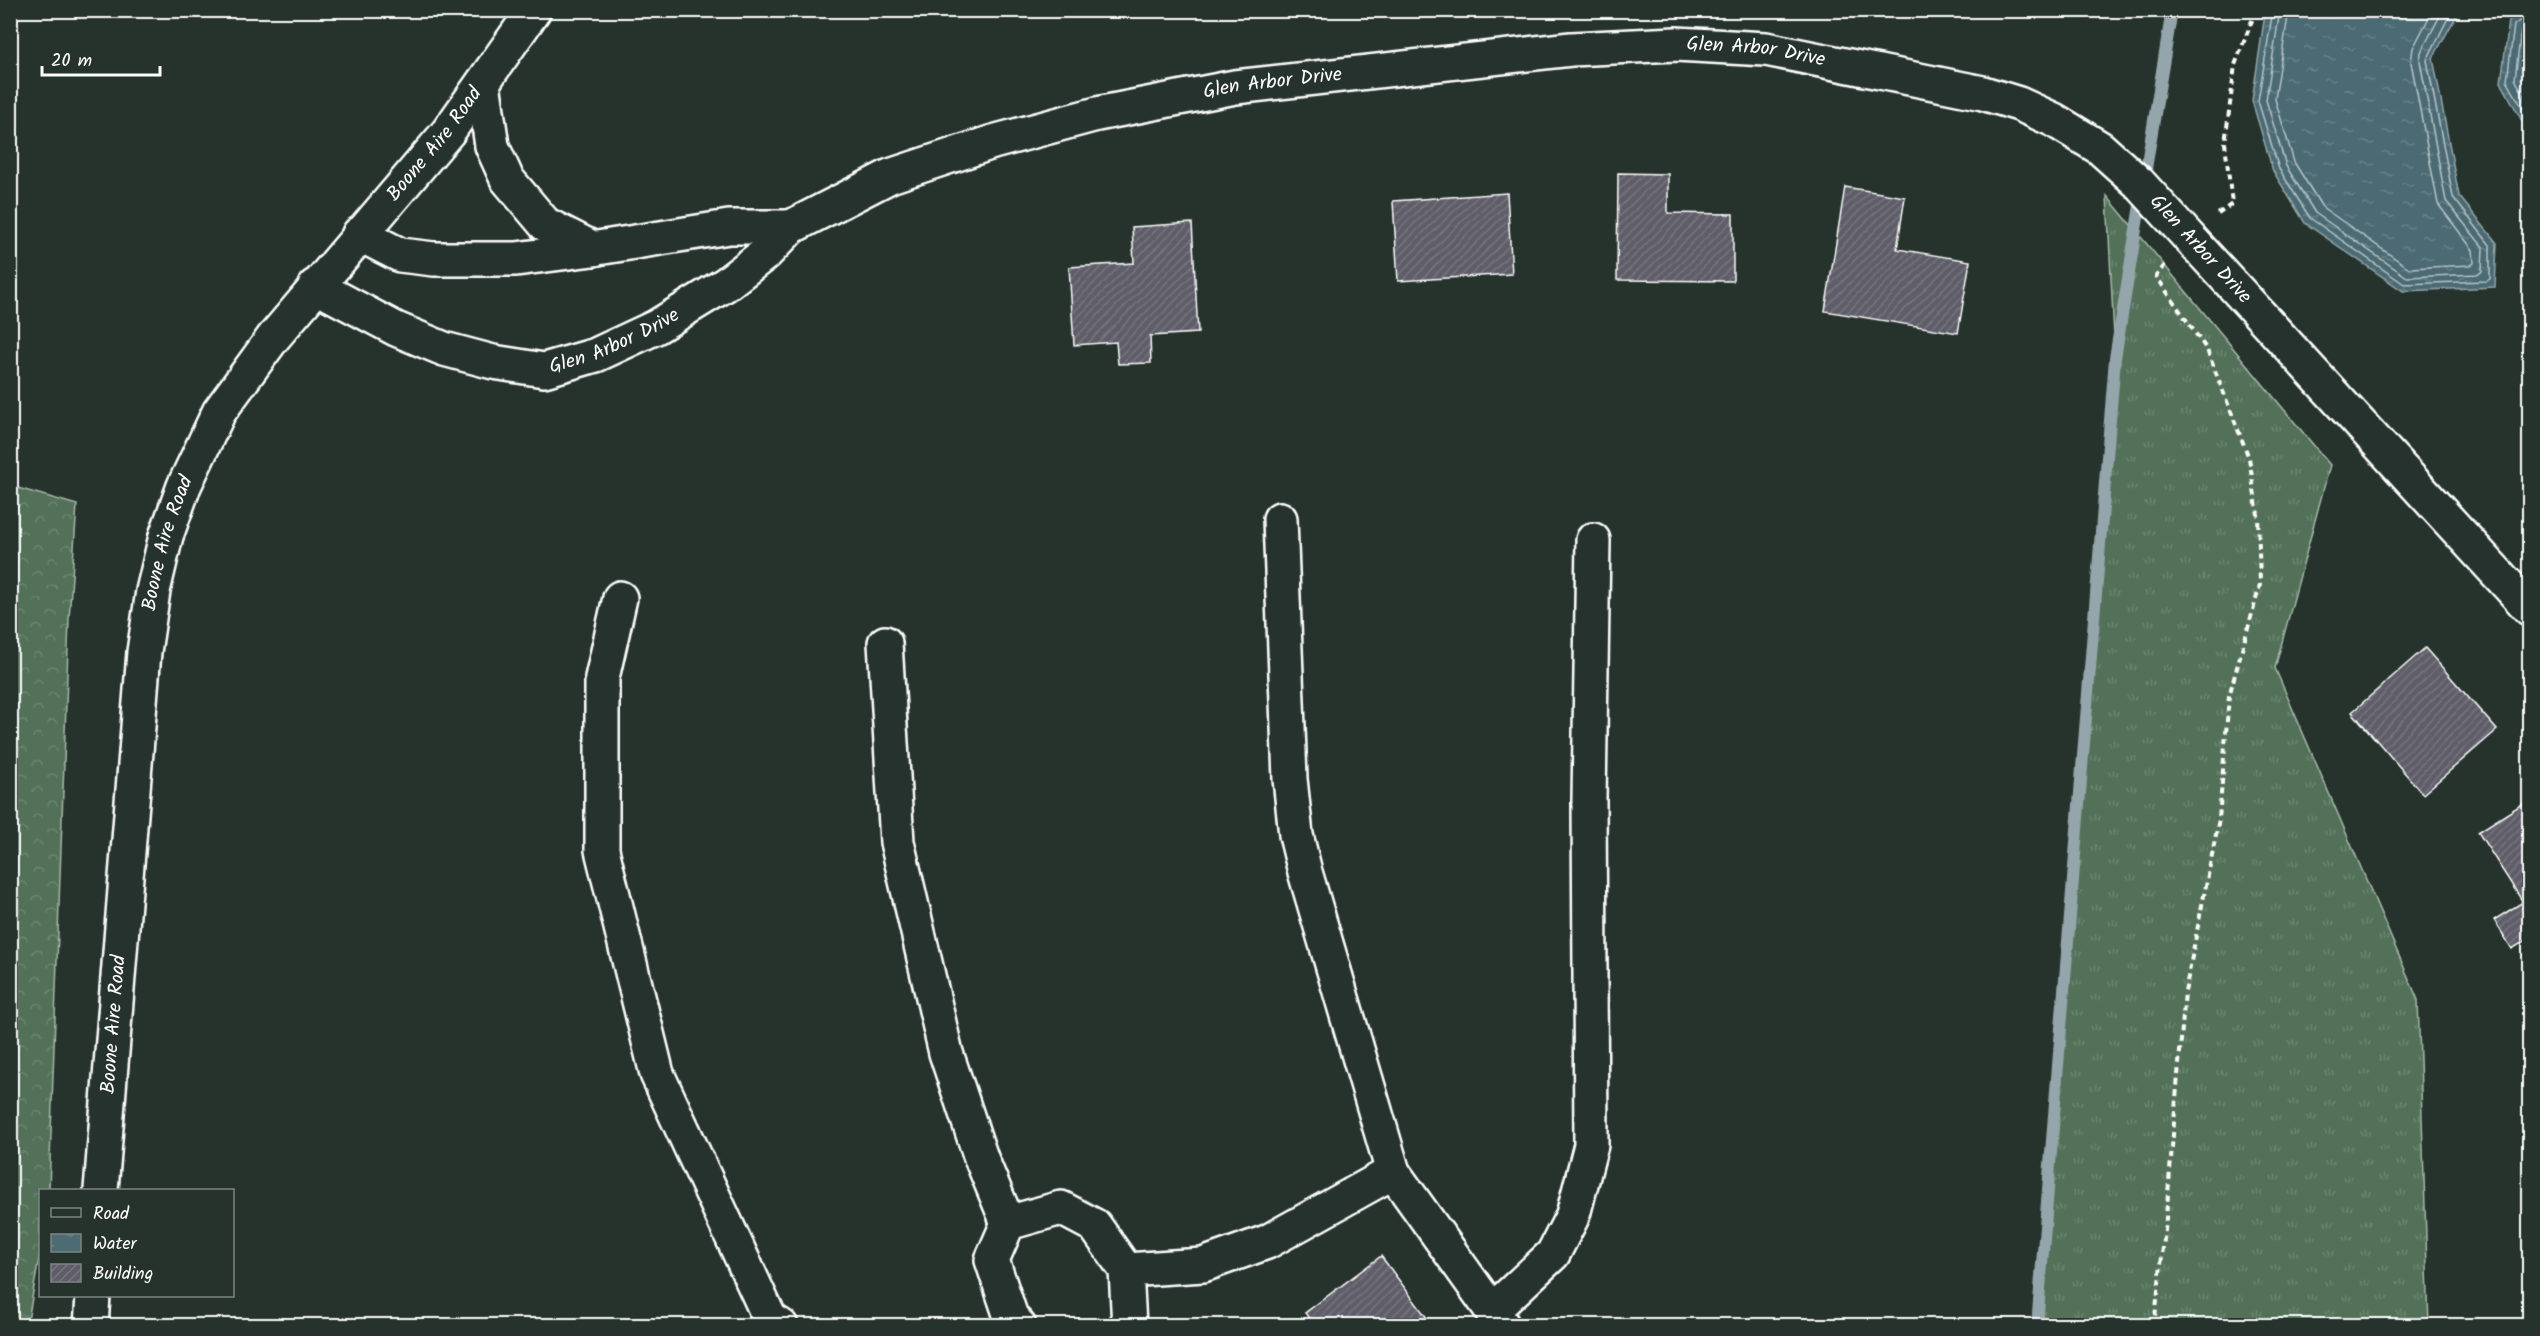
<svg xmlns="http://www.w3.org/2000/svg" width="2540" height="1336" font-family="Kalam,sans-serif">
<defs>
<pattern id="grass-tufts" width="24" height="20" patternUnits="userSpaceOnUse" patternTransform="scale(1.5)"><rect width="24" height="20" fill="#527159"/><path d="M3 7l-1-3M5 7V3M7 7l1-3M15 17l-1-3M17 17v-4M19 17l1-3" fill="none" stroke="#6c8672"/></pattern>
<pattern id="forest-crowns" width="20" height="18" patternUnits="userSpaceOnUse" patternTransform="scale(1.5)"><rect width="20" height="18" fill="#527159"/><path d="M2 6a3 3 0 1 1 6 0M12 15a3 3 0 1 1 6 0" fill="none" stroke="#6c8672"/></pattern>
<pattern id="water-ripples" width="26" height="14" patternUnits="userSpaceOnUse" patternTransform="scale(1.5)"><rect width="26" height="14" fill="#4c6b73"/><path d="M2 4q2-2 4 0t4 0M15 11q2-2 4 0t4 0" fill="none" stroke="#678188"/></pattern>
<pattern id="building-hatch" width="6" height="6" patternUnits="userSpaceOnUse" patternTransform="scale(1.5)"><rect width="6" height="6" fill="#5f5d68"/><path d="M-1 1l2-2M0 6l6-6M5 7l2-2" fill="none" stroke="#77757f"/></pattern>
</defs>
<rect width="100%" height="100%" fill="#26332d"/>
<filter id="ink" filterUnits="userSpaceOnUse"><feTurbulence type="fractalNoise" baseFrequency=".0167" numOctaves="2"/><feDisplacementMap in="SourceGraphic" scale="12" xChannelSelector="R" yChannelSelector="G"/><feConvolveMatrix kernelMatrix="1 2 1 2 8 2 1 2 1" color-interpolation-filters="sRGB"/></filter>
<g filter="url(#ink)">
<!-- grass -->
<path fill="url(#grass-tufts)" stroke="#a8b8ac" stroke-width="1.5" d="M 2107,196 L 2330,465 L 2275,668 L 2418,1000 L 2429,1325 L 2037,1325 L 2115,358 Z"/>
<!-- forest -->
<path fill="url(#forest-crowns)" stroke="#a8b8ac" stroke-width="1.5" d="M 11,486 L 77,505 L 69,619 L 49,1190 L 40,1190 L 40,1253 L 27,1326 L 10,1325 Z"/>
<!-- water -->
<g fill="url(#water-ripples)" stroke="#94a6ab" stroke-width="1.5">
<path d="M 2525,10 L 2530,11 L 2529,134 L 2501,82 L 2509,21 Z"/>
<path d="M 2269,11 L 2459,11 L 2433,58 L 2459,196 L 2497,243 L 2495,287 L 2403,291 L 2305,223 L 2273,171 L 2252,101 L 2265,14 Z"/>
</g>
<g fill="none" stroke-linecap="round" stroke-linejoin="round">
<!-- shore -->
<g stroke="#b7c4c7" stroke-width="1.5">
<path d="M 2273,10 L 2258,101 L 2279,169 L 2310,218 L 2404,284 L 2487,281 L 2490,279 L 2490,245 L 2453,197 L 2427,60 L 2452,10"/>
<path d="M 2280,10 L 2266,100 L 2286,166 L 2315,213 L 2407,277 L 2479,274 L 2482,271 L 2483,247 L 2446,201 L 2420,61 L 2421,52 L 2443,10"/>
<path d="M 2289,10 L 2275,99 L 2294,162 L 2322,207 L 2409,268 L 2471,265 L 2474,263 L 2473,250 L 2438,204 L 2411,62 L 2413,48 L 2433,10"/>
<path d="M 2527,10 L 2525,17 L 2514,25 L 2507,81 L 2530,121"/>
<path d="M 2530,23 L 2521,30 L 2515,79 L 2530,106"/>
</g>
<!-- stream -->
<path stroke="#94a6ab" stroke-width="12" d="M 2037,1326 L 2115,358 L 2172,10"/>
</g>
<!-- building -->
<g fill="url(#building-hatch)" stroke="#fff" stroke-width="1.5">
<path d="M 1618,173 L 1668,174 L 1668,213 L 1733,214 L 1733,281 L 1617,280 Z"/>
<path d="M 1845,187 L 1905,197 L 1897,249 L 1970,261 L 1958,333 L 1825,311 Z"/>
<path d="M 1507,193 L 1512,274 L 1398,281 L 1393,201 Z"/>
<path d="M 1192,223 L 1198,333 L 1150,336 L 1151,363 L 1118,364 L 1116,342 L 1074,345 L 1069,267 L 1134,263 L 1132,227 Z"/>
<path d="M 2425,648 L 2497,730 L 2423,794 L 2352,712 Z"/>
<path d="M 2530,799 L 2530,938 L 2512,949 L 2494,920 L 2523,902 L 2478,832 Z"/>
<path d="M 1381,1256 L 1433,1326 L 1315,1326 L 1305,1313 Z"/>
</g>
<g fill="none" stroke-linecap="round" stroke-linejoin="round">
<defs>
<g id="minor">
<path d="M 483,83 L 492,146 L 507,179 L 545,224 L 594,249"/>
<path d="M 359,234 L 400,255 L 434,259 L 516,259 L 585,250 L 729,227 L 791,227"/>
<path id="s1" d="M 315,286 L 396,329 L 444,349 L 493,362 L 544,370 L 596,355 L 656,327 L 726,284 L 766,253 L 791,227 L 890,176 L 993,142 L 1097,114 L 1235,87 L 1571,49 L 1676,44 L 1766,49 L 1983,93 L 2019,104 L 2054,120 L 2100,148 L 2139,183 L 2530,609"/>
<path d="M 1280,519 L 1290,779 L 1296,835 L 1305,872 L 1393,1172 L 1503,1326"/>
<path d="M 620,598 L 602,678 L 602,850 L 657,1074 L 770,1319 L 781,1326"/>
<path d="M 885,643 L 897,842 L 946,1053 L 981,1158 L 1008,1223"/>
<path id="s2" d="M 101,1190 L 144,652 L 153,591 L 166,536 L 184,486 L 219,412 L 273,338 L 448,132 L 534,10"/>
<path d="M 1126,1270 L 1203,1265 L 1267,1242 L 1393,1172"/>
<path d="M 1492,1311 L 1553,1254 L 1573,1215 L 1591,1145 L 1589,800 L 1593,540"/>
<path d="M 91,1326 L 93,1296"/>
<path d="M 1019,1326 L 1011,1317 L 992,1260 L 1008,1223 L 1061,1208 L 1095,1226 L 1126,1270 L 1129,1326"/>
</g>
</defs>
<!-- minor casing -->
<use href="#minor" stroke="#fff" stroke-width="38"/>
<!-- path -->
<g stroke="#fff" stroke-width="4" stroke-dasharray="6 4.5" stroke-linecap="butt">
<path d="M 2218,214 L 2232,204 L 2225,143 L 2235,65 L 2256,10"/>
<path d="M 2154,1326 L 2165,1230 L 2185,992 L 2219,819 L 2229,696 L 2260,585 L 2258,515 L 2249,458 L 2207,350 L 2156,276 L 2165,265"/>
</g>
<!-- minor -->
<use href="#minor" stroke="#26332d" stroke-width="33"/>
</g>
</g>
<g text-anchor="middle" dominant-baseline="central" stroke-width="4.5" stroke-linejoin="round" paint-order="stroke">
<!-- street labels -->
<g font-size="20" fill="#fff" stroke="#26332d">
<text stroke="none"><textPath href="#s1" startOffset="1527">Glen Arbor Drive</textPath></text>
<text stroke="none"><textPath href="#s1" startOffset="1041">Glen Arbor Drive</textPath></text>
<text stroke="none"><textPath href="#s2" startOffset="1137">Boone Aire Road</textPath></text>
<text stroke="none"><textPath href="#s1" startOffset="2031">Glen Arbor Drive</textPath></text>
<text stroke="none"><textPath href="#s1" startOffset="322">Glen Arbor Drive</textPath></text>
<text stroke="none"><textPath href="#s2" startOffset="651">Boone Aire Road</textPath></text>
<text stroke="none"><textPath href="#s2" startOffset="166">Boone Aire Road</textPath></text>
</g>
</g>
<!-- margin -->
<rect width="2540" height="1336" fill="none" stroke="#26332d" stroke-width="36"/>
<rect x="18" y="18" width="2504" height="1300" fill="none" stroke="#fff" stroke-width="2" filter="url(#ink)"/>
<!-- legend -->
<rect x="39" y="1189" width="195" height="108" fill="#26332d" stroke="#7d8581" stroke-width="1.5"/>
<rect x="51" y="1208" width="30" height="9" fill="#26332d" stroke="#7d8581" stroke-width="1.5"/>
<text x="93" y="1219" font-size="18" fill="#ffffff">Road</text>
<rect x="51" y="1234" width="30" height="18" fill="url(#water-ripples)" stroke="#7d8581" stroke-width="1.5"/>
<text x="93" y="1249" font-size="18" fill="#ffffff">Water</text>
<rect x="51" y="1264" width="30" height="18" fill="url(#building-hatch)" stroke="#7d8581" stroke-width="1.5"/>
<text x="93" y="1279" font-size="18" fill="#ffffff">Building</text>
<!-- scale -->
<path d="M42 66v9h118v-9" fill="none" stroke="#ffffff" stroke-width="3"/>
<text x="51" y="66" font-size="18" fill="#ffffff" stroke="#26332d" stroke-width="4.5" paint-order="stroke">20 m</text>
</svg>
